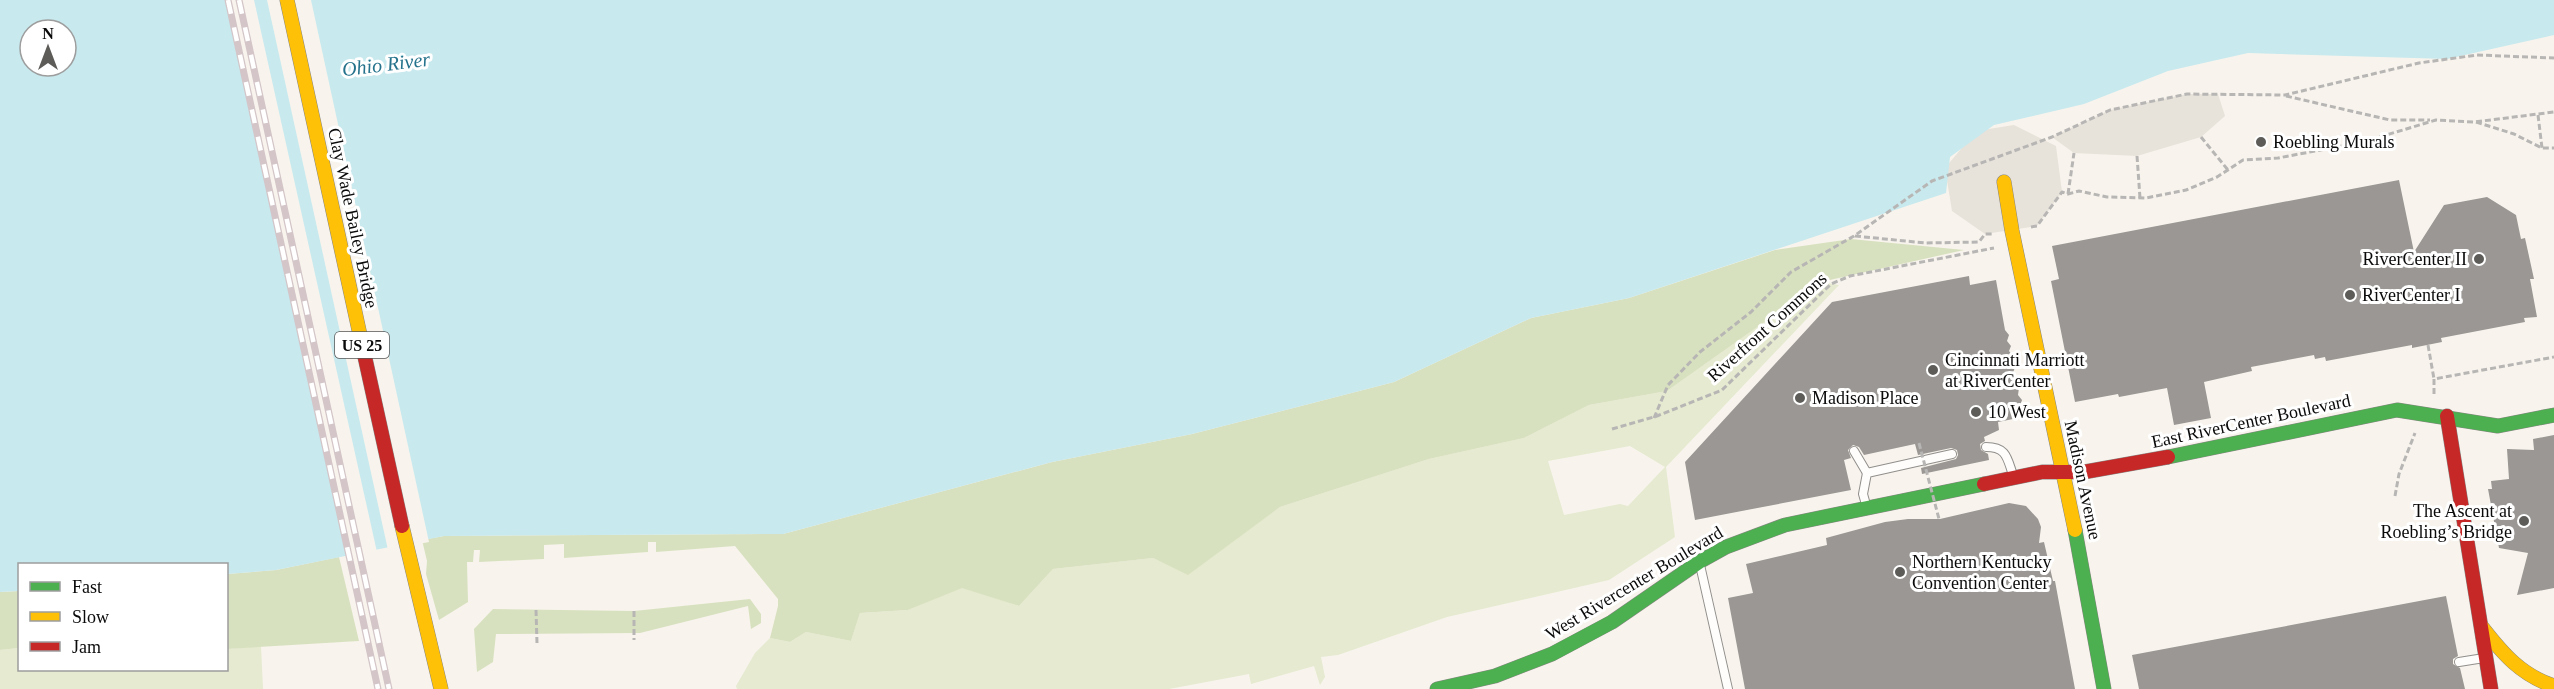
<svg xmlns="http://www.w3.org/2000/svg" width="2554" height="689" font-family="Georgia,serif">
<rect width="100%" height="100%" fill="#f8f4ed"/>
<!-- green -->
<g fill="#e5ead0" fill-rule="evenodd">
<path d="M 1821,282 L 1839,285 L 1666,467 L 1675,537 L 1609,580 L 1447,617 L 1338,655 L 1321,657 L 1325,677 L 1320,685 L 1314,666 L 1251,684 L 1249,674 L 1169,689 L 737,689 L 736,686 L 755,653 L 770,638 L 790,642 L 806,632 L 851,641 L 860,613 L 908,610 L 962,587 L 1019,606 L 1053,569 L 1153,558 L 1188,574 L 1280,507 L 1429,459 L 1524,438 L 1589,405 L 1667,391 ZM 1630,446 L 1665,467 L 1628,506 L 1620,504 L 1564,515 L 1548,461 Z"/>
<path d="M 261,646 L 263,689 L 0,689 L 0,650 L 19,648 L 20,670 L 226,670 L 227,649 Z"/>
</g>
<!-- forest -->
<g fill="#d8e1bf">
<path d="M 1851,239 L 1964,250 L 1821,282 L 1667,391 L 1589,405 L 1524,438 L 1429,459 L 1280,507 L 1188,575 L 1153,558 L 1053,569 L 1019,606 L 962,588 L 908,610 L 860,613 L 851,641 L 806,632 L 790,642 L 770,638 L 778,606 L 778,599 L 735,546 L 656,552 L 656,542 L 648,542 L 648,552 L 564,558 L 564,544 L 544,545 L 544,559 L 479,562 L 480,550 L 474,550 L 473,562 L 467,562 L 468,602 L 439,620 L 426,574 L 427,561 L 422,540 L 444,536 L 783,534 L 1052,462 L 1192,434 L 1394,382 L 1531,318 L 1629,298 L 1775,250 Z"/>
<path d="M 339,557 L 359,641 L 227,649 L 227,574 L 276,570 Z"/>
<path d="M 19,591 L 19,648 L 0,650 L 0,592 Z"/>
<path d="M 750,599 L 761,614 L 761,623 L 751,629 L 748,606 L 640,633 L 496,634 L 493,662 L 477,672 L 474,629 L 493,609 L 634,611 Z"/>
</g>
<!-- plaza -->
<g fill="#e7e2da">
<path d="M 2187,94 L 2218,94 L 2225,116 L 2201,137 L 2137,156 L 2074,153 L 2052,137 L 2110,110 Z"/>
<path d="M 2014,125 L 2056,146 L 2062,192 L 2037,226 L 1985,234 L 1952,211 L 1945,168 L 1976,131 Z"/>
</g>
<!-- water -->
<path fill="#c8e9ee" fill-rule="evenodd" d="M 0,0 L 2554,0 L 2554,35 L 2447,59 L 2248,53 L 2168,71 L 2084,104 L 1994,125 L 1950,157 L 1946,193 L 1629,298 L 1531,318 L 1394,382 L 1192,434 L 1052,462 L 783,534 L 444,536 L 276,570 L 227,574 L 226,564 L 20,564 L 19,591 L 0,592 ZM 30,30 L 66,30 L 66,66 L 30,66 Z"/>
<!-- pier -->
<g fill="#f8f4ed">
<path d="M 228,0 L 254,0 L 377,552 L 352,557 Z"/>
<path d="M 267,0 L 311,0 L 429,542 L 388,550 Z"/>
</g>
<!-- building -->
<g fill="#9a9794">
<path d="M 2399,180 L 2414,252 L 2444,205 L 2487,197 L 2516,215 L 2521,239 L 2525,238 L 2534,279 L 2530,279 L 2537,317 L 2524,318 L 2525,322 L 2441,338 L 2442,342 L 2412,348 L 2412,345 L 2326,361 L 2325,357 L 2315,359 L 2314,355 L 2251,367 L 2252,371 L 2204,382 L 2211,418 L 2174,425 L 2167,388 L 2119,397 L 2118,394 L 2075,402 L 2051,281 L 2059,279 L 2052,246 Z"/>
<path d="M 1969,276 L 1970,285 L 1996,280 L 2005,330 L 2009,335 L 2007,341 L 2011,346 L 2009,351 L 2013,356 L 2011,362 L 2015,367 L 2013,373 L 2017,378 L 2016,383 L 2019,388 L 2018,395 L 2022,400 L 2020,406 L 2023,417 L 1998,422 L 1999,430 L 1984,437 L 1985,441 L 1980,444 L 1981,450 L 1988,454 L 1989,460 L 1922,474 L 1921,468 L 1956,459 L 1958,455 L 1957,450 L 1951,448 L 1918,455 L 1915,444 L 1864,455 L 1859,447 L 1853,445 L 1848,450 L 1851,458 L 1844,460 L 1851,490 L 1695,520 L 1685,462 L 1832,302 Z"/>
<path d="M 2554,435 L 2554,588 L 2517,595 L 2528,553 L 2499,548 L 2488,489 L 2492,489 L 2491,481 L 2509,479 L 2507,449 L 2534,450 L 2533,439 Z"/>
<path d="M 2009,503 L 2026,506 L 2038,519 L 2041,527 L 2039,543 L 2044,542 L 2053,581 L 2055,581 L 2075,689 L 1745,689 L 1728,598 L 1753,593 L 1746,564 L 1827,545 L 1826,538 L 1885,522 L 1908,519 L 1940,519 Z"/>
<path d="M 2446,596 L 2458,656 L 2453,659 L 2453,664 L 2460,668 L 2465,689 L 2139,689 L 2132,655 Z"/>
</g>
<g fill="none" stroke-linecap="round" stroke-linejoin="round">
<defs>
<g id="lane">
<path d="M 1986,447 C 2007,447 2007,458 2013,475"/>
<path d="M 1854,451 L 1867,473"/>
<path d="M 1867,508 L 1863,494 L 1867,473 L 1952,454"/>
<path d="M 1700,565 L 1728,689"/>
<path d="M 2459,662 L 2484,658"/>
</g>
<g id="fast">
<path d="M 2168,457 L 2397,410 L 2498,426 L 2554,415"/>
<path d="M 2075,530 L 2104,689"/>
<path d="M 1437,689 L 1495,676 L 1552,654 L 1612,622 L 1699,562 L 1726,547 L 1785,525 L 1984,484"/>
</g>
<g id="slow">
<path d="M 287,0 L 362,344"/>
<path d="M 2004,182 L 2012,231 L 2075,530"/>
<path d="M 402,526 L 441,689"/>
<path d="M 2482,627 C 2503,654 2521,675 2554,686"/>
</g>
<g id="jam">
<path d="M 362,344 L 402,526"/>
<path d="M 2447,416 L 2491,689"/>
<path d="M 1984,484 L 2042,472 L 2084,472 L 2168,457"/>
</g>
</defs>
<!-- lane casing -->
<use href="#lane" stroke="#918f8c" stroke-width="10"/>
<!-- fast casing -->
<use href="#fast" stroke="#888683" stroke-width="15"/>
<!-- slow casing -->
<use href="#slow" stroke="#888683" stroke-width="15"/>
<!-- jam casing -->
<use href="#jam" stroke="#888683" stroke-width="15"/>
<!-- path -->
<g stroke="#b7b6b5" stroke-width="3" stroke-dasharray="6 3" stroke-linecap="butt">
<path d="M 2286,96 L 2390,120 L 2430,120"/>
<path d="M 2538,115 L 2542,148"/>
<path d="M 2476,122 L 2514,134 L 2542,148 L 2554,148"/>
<path d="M 2201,137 L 2228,170"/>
<path d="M 2137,156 L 2140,198"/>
<path d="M 2068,194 L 2074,153"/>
<path d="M 2031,227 L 2037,226 L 2062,192 L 2068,194 L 2079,191 L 2107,197 L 2146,198 L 2186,190 L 2217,177 L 2243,160 L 2278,158 L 2363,142 L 2436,120 L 2474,122 L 2554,112"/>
<path d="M 1855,236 L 1926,243 L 1979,242 L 1985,234 L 1992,234"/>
<path d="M 2428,345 L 2434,379"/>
<path d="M 2434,394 L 2434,379 L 2554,357"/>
<path d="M 1654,418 L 1668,385 L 1700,352 L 1751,312 L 1791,272 L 1854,236 L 1932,181 L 2052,137 L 2110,110 L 2187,94 L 2285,95 L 2419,63 L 2477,55 L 2554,58"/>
<path d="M 1612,429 L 1657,416 L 1722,390 L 1831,284 L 1850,276 L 1994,248"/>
<path d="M 2395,496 L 2399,474 L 2415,433"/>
<path d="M 536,610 L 537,643"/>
<path d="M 634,611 L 634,640"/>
</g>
<!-- lane -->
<use href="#lane" stroke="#fefdfc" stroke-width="8"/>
<!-- fast -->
<use href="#fast" stroke="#4caf50" stroke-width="14"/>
<!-- slow -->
<use href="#slow" stroke="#ffc107" stroke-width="14"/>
<!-- jam -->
<use href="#jam" stroke="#c62828" stroke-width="14"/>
<defs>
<g id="rail">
<path d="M 228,0 L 378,689"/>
<path d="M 239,0 L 389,689"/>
</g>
</defs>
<!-- rail casing -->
<use href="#rail" stroke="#d3c5c8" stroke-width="7"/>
<!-- rail -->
<use href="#rail" stroke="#fff" stroke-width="4.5" stroke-dasharray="14" stroke-linecap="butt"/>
<!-- path-bridge -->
<path stroke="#b7b6b5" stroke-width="3" stroke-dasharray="6 3" stroke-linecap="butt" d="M 1919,443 L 1939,519"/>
</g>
<!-- markers -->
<g fill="#5d5c59" stroke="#fff" stroke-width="2">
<circle cx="2261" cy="142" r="6"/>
<circle cx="2479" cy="259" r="6"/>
<circle cx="2350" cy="295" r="6"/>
<circle cx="1933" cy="370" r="6"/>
<circle cx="1800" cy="398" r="6"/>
<circle cx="1976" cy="412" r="6"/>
<circle cx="2524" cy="521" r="6"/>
<circle cx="1900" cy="572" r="6"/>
</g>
<g text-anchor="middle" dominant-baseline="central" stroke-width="6" stroke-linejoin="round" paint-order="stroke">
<!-- shield labels -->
<rect fill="#fff" stroke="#545454" stroke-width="1.5" x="335" y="332" width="54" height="26" rx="4.5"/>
<g font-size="16" font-weight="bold" fill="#0a0a0a">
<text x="362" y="345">US 25</text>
</g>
<!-- poi labels -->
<g font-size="18" fill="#0a0a0a" stroke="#fff" text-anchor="start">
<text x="2273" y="142">Roebling Murals</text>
<text x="2467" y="259" text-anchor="end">RiverCenter II</text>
<text x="2362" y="295">RiverCenter I</text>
<text x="1945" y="360">Cincinnati Marriott<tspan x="1945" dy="21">at RiverCenter</tspan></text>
<text x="1812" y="398">Madison Place</text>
<text x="1988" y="412">10 West</text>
<text x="2512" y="511" text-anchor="end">The Ascent at<tspan x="2512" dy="21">Roebling’s Bridge</tspan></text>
<text x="1912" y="562">Northern Kentucky<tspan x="1912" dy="21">Convention Center</tspan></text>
</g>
<!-- street labels -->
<g font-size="18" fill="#0a0a0a" stroke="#fff">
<text transform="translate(353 218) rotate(78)">Clay Wade Bailey Bridge</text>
<text transform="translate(1767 327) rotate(-42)">Riverfront Commons</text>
<text transform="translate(2251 421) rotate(-12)">East RiverCenter Boulevard</text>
<text transform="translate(2083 480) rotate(78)">Madison Avenue</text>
<text transform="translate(1634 583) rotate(-31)">West Rivercenter Boulevard</text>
</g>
<!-- water labels -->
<g font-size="20" font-style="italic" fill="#24728b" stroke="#fff">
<text transform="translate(386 64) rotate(-7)">Ohio River</text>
</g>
</g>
<!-- legend -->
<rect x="18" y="563" width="210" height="108" fill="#ffffff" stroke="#9d9d9d" stroke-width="1.5"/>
<rect x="30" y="582" width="30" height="9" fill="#4caf50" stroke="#9d9d9d" stroke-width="1.5"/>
<text x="72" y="593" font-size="18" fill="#0a0a0a">Fast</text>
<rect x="30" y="612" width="30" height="9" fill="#ffc107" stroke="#9d9d9d" stroke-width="1.5"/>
<text x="72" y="623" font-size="18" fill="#0a0a0a">Slow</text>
<rect x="30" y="642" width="30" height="9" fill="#c62828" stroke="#9d9d9d" stroke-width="1.5"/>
<text x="72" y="653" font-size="18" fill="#0a0a0a">Jam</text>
<!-- north arrow -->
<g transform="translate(48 48)"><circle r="28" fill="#ffffff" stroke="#9d9d9d" stroke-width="1.5"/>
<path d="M0-4.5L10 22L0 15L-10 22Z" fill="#5d5c59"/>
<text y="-9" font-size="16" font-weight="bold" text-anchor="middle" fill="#0a0a0a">N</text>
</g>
</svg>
